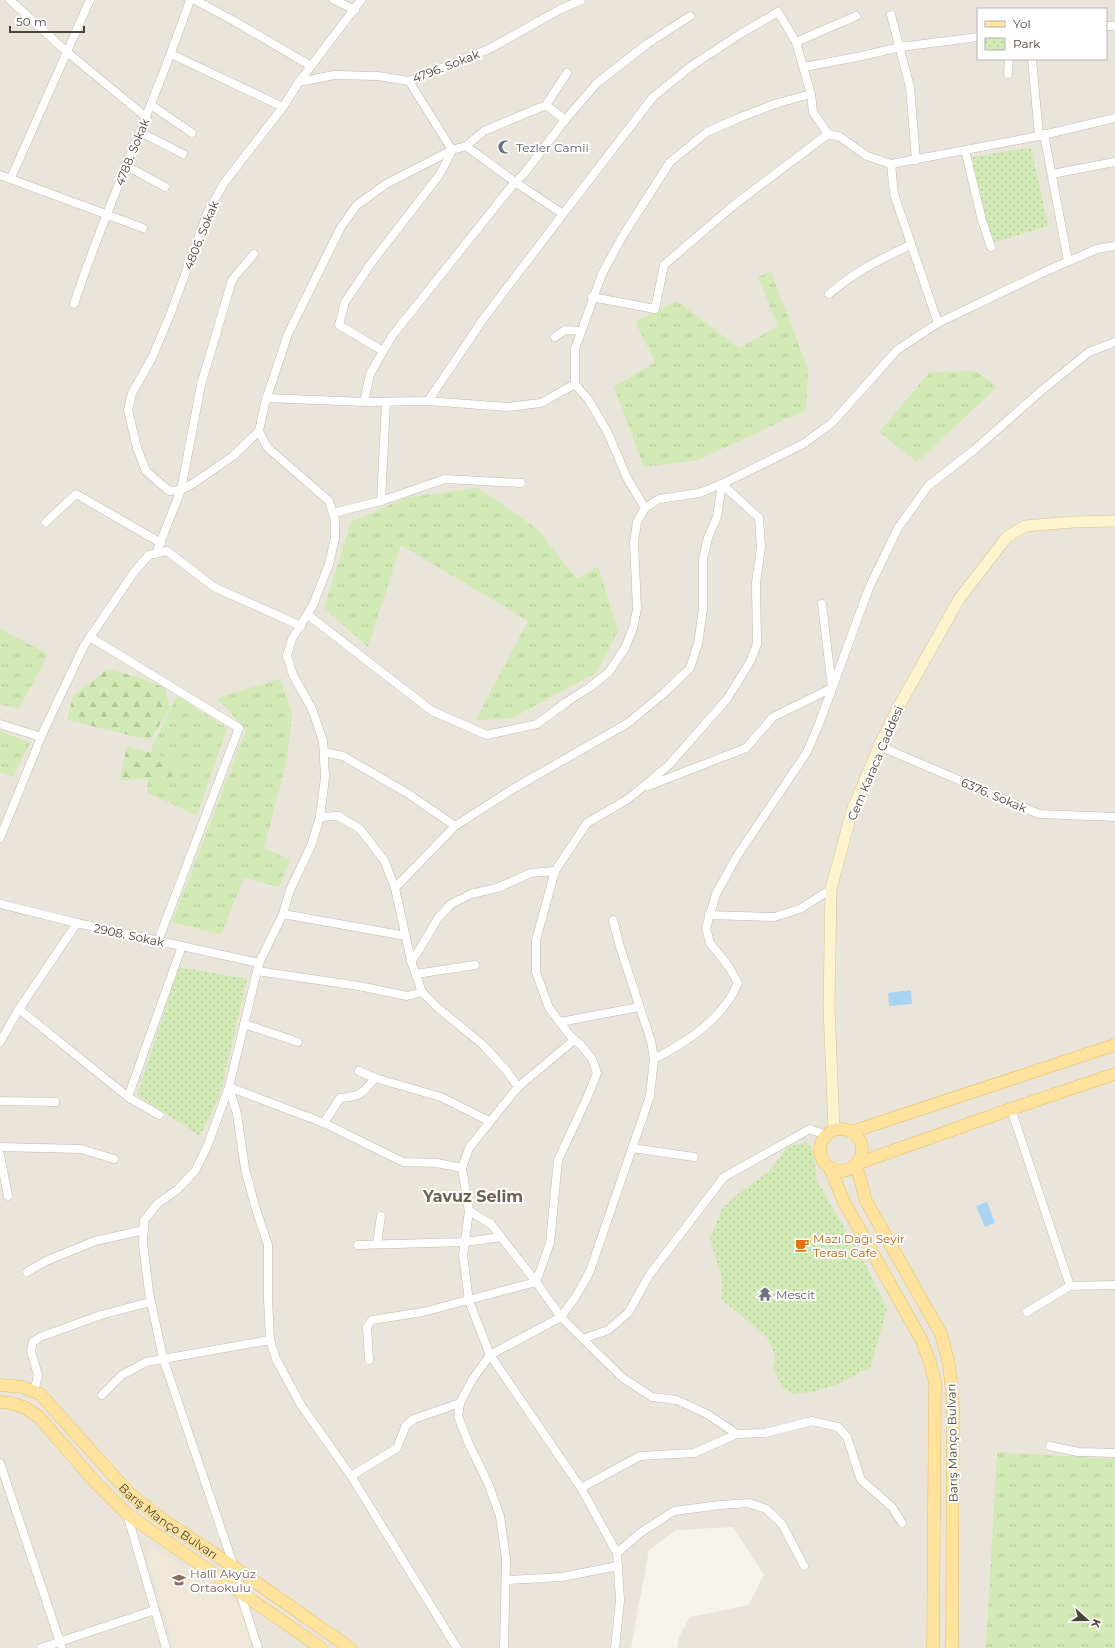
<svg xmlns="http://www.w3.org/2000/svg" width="1115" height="1648" font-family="Montserrat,sans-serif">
<defs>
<pattern id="grass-tufts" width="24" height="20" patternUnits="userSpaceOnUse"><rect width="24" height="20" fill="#d2eab5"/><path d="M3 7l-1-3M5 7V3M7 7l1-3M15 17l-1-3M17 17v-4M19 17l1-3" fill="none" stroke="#b6ca9c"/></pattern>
<pattern id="forest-firs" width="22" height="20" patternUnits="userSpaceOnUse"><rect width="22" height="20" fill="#d2eab5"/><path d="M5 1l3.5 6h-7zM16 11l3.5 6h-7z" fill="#b6ca9c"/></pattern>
<pattern id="park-dots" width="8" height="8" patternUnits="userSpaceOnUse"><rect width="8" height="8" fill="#d2eab5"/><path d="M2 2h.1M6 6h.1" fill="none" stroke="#b6ca9c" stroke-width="1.8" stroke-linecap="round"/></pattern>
</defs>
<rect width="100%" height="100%" fill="#f6f3ec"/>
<!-- residential -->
<path fill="#eae5da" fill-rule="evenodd" d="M 0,0 L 1115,0 L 1115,1648 L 677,1648 L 679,1637 L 690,1617 L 749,1605 L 764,1575 L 733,1527 L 676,1530 L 649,1550 L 631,1648 L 0,1648 ZM 978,9 L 1106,9 L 1106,59 L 978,59 Z"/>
<!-- education -->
<path fill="#efe8d6" d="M 151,1545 L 239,1604 L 253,1648 L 174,1648 L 147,1557 Z"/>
<!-- grass -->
<g fill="url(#grass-tufts)">
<path d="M 771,272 L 808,369 L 806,410 L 698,460 L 644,467 L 614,387 L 655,362 L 635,322 L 677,301 L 739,348 L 778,326 L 758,277 Z"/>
<path d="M 976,371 L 997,387 L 917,462 L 879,432 L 930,372 Z"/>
<path d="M 478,488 L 537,529 L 577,579 L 598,566 L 618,631 L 597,672 L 512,718 L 476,720 L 528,621 L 401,545 L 368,647 L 324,608 L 351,522 L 408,497 Z"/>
<path d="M 0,629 L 48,654 L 19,709 L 0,704 Z"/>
<path d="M 280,679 L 292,713 L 287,760 L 264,848 L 290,860 L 279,887 L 244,878 L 221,935 L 172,922 L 246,730 L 217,698 Z"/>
<path d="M 177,696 L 227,728 L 197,816 L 147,792 L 152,747 Z"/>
<path d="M 0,731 L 30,743 L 13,777 L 0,772 Z"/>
<path d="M 997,1452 L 1115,1459 L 1115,1648 L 986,1648 Z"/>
</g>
<!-- forest -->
<g fill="url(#forest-firs)">
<path d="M 108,669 L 140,678 L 165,688 L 170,709 L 150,740 L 67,720 L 73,696 Z"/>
<path d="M 127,746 L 179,761 L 177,776 L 120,781 Z"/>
</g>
<!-- park -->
<g fill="url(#park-dots)">
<path d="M 1031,147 L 1048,226 L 992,243 L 968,158 Z"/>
<path d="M 179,967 L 247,979 L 220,1095 L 200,1136 L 137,1095 Z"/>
<path d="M 806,1142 L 812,1148 L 817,1181 L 868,1269 L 887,1309 L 870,1368 L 860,1372 L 839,1384 L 812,1392 L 794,1394 L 782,1387 L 774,1369 L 775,1354 L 766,1336 L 722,1300 L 722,1277 L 716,1260 L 710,1238 L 722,1209 L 738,1194 L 770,1171 L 787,1147 Z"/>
</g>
<!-- water -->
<g fill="#a9d4f2">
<path d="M 911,990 L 912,1004 L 889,1006 L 888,993 Z"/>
<path d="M 987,1202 L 995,1223 L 985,1227 L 976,1206 Z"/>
</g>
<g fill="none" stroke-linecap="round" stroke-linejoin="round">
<defs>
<g id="street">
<path d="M 10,0 L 67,52 L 146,117"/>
<path d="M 195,0 L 234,21 L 311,66"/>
<path d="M 334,0 L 355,10"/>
<path d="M 891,15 L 910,87 L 916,160"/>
<path d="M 1106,26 L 1115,26"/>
<path d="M 796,42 L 856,16"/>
<path d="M 171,54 L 283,107"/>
<path d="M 1032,59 L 1039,136"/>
<path d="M 804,67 L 862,56 L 900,47 L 978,37"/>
<path d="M 1008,74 L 1009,59"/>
<path d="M 409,81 L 452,150"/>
<path d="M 299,82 L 334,75 L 378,76 L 409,81 L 489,49 L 559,10 L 581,0"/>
<path d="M 151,105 L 192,133"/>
<path d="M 546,105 L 567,73"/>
<path d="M 140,132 L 183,154"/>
<path d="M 1044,134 L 1068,261"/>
<path d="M 466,146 L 515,182 L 563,214"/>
<path d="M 965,150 L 982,220 L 991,247"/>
<path d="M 891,164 L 894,194 L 938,323"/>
<path d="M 127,166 L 165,187"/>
<path d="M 1052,174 L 1115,162"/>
<path d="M 0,175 L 143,228"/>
<path d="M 11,178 L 90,0"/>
<path d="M 829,294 C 856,271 879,260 910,245"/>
<path d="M 592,297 L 655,309 L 664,265 L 734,205 L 828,134"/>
<path d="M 74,304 C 108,201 155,103 190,0"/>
<path d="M 555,337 L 565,330 L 580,331"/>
<path d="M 383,351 L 339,325 L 345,302 L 372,262 L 440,174 L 452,151"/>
<path d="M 266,398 L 364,402 L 428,401 L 507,407 L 541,403 L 575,384"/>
<path d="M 428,401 L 484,318 L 563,214 L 653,97 L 690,67 L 740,34 L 778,12 L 796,42 L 811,94 L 813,112 L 828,134 L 840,137 L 867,156 L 891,164 L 1039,136 L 1115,118"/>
<path d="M 364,402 L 370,374 L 392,336 L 515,182 L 523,175 L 565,120 L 597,83 L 647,44 L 690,16"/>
<path d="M 259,431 L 233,456 L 194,483 L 181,490 L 169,491 L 146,471 L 137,448 L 128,410 L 132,393 L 152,358 L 172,310 L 207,214 L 224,183 L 283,107 L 299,82 L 361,0"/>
<path d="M 381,501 L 386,402"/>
<path d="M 645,508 L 627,478 L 608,433 L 588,399 L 575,384 L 575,349 L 602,274 L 622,237 L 670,162 L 707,132 L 741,117 L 778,103 L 811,94"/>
<path d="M 333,513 L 381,501 L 445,479 L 521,483"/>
<path d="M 46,522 L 76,494 L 161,543"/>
<path d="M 156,553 L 181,490 L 201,385 L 232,280 L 254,254"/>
<path d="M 308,615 L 432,711 L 487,735 L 537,724 L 568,701 L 590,687 L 609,672 L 625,648 L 633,628 L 637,609 L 634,542 L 637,522 L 645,508 L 659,499 L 699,493 L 722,484 L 803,444 L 832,423 L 897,350 L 938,323 L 1044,272 L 1097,249 L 1115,246"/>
<path d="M 90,637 L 239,728 L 158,941"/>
<path d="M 0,724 L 41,737"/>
<path d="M 879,746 L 1039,814 L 1115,817"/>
<path d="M 324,752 L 343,756 L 407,793 L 455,826"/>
<path d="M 648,786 L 746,748 L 773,717 L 832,688 L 822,604"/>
<path d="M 320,817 L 338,816 L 360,829 L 384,860 L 395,888 L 411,961 L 422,992 L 438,1008 L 482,1044 L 506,1070 L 518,1087 L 469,1148 L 462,1168 L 469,1211 L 463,1255 L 469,1301 L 490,1355 L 581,1488 L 617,1553 L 620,1600 L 615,1648"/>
<path d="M 0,838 L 44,730 L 84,646 L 134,572 L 149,555 L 167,551 L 214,587 L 301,626"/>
<path d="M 395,888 L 455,826 L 511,790 L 628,723 L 663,694 L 690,668 L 698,644 L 703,609 L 703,559 L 708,538 L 717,517 L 722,484"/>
<path d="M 0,904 L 77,923 L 259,963"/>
<path d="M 283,914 L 406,936"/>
<path d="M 709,915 L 774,917 L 800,909 L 831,889"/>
<path d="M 411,961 L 418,952 L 438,918 L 451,904 L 471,894 L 497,888 L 531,873 L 555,871"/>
<path d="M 257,971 L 359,986 L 407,996 L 422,992"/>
<path d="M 416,974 L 475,965"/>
<path d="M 19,1009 L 128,1097 L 159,1115"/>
<path d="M 560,1022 L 639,1007"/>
<path d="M 244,1024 L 298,1042"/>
<path d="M 0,1042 L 19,1009 L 77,923"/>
<path d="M 654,1059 C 687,1042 723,1019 738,983 L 729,967 L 710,943 L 706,928 L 716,894 L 737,856 L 807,752 L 819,724 L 869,588 L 898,528 L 928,486 L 974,450 L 1041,391 L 1089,352 L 1115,342"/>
<path d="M 359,1071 L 375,1078"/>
<path d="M 229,1087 L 237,1114 L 245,1169 L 255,1206 L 268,1245 L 268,1299 L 270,1340 L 276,1359 L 301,1405 L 351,1476 L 457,1648"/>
<path d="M 229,1087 L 324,1123 L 403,1162 L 437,1163 L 462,1168"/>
<path d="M 518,1087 L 574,1040"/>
<path d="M 128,1097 L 182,946"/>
<path d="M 0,1101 L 55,1102"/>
<path d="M 1011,1109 L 1070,1286 L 1115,1285"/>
<path d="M 324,1123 L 340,1098 C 361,1096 362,1094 375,1078 L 441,1097 L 489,1121"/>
<path d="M 0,1147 L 81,1149 L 114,1159"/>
<path d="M 632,1148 L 694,1157"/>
<path d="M 0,1155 L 8,1196"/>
<path d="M 469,1211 L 491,1224 L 536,1282 L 561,1317 L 576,1296 L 590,1271 L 650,1096 L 654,1059 L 651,1041 L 620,947 L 613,920"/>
<path d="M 377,1244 L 381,1216"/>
<path d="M 358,1245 L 465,1242 L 501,1237"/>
<path d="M 27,1272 L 46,1261 L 95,1241 L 144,1230"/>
<path d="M 1027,1312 L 1070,1286"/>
<path d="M 583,1339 L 623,1378 L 652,1397 L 677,1400 L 707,1414 L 737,1434 L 765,1433 L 812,1421 L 838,1427 L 847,1437 L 861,1480 L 892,1507 L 902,1523"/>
<path d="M 369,1360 L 367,1327 L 372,1320 L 423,1312 L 536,1282 L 550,1243 L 558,1160 L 587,1098 L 597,1073 L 592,1059 L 581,1045 L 572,1038 L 549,1008 L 536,972 L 536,940 L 555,871 L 587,823 L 628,799 L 669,765 L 727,699 L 750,662 L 757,644 L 756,583 L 761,547 L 759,518 L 722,484"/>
<path d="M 34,1392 L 38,1375 L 31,1351 L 33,1342 L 40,1337 L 101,1315 L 150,1302"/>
<path d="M 102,1395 L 122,1375 L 146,1362 L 270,1340"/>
<path d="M 1050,1446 L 1078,1452 L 1115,1453"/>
<path d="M 0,1463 L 62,1648"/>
<path d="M 351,1476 L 397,1448 L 406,1425 L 414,1419 L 460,1403"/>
<path d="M 581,1488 L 640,1456 L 694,1453 L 737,1434"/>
<path d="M 127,1514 L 166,1648"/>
<path d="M 617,1553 L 640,1533 L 674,1511 L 720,1505 L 749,1503 L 766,1509 L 782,1524 L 804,1566"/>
<path d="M 506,1580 L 562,1577 L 618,1566"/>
<path d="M 41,1648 L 155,1610"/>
<path d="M 258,1648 L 240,1593 L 234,1567 L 163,1358 L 149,1292 L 143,1244 L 144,1221 L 157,1204 L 177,1190 L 195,1171 L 207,1147 L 229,1087 L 259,963 L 283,914 L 290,890 L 311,846 L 320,817 L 325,777 L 323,741 L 312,709 L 293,675 L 287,656 L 292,639 L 313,605 L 329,564 L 335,538 L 335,520 L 329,501 L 267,447 L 259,431 L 265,403 L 288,334 L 341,227 L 357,205 L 386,184 L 452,150 L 466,146 L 484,131 L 546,105 L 565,120"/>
<path d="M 504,1648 L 506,1559 L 500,1516 L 488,1483 L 468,1442 L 458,1416 L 460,1403 L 472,1380 L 490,1355 L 561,1317 L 583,1339 L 608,1330 L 628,1313 L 650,1274 L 724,1177 L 810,1129 L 826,1135"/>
</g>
<path id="secondary" d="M 834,1130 L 829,1007 L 831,889 L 852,811 L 879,746 L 899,706 L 959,599 L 1007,537 L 1025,526 L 1073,522 L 1115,521"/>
<g id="primary">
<circle cx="841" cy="1150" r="21"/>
<path d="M 851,1132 L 1115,1045"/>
<path d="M 830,1168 L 844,1202 L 922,1341 L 930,1363 L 935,1383 L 933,1648"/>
<path id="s1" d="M 0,1385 L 23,1387 L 40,1394 L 129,1493 L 159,1517 L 234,1567 L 350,1648"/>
<path d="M 0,1402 L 10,1403 L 24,1407 L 39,1417 L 94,1481 L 127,1514 L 321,1648"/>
<path d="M 952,1648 L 953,1404 L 949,1364 L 941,1334 L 866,1201 L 856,1164 L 1011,1109 L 1115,1074"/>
</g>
</defs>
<!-- street casing -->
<use href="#street" stroke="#c2bbae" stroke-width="9"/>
<!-- secondary casing -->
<use href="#secondary" stroke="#d6c79b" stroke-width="12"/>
<!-- primary casing -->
<use href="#primary" stroke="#e6c16a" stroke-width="13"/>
<!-- street -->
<use href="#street" stroke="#fff" stroke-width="8"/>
<!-- secondary -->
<use href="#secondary" stroke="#fff3cd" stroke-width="11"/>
<!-- primary -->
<use href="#primary" stroke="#ffe39c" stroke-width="12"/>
</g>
<!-- icons -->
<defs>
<symbol id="mosque-bare" viewBox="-9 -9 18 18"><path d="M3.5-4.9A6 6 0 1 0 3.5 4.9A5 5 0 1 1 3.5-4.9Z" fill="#6b7280" stroke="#fff" stroke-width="2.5" paint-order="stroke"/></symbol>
<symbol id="cafe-bare" viewBox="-9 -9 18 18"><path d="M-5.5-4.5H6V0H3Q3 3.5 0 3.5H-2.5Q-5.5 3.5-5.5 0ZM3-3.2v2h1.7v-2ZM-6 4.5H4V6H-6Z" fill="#e8710a" stroke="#fff" stroke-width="2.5" paint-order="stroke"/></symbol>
<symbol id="temple-bare" viewBox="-9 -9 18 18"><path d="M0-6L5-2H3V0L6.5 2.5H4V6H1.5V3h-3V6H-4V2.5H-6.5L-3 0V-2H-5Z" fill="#6b7280" stroke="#fff" stroke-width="2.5" paint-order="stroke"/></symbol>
<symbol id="school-bare" viewBox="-9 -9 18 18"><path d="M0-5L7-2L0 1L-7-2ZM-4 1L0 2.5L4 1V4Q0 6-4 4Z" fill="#8d6e63" stroke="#fff" stroke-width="2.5" paint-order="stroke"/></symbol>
</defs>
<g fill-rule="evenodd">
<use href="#mosque-bare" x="495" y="137" width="20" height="20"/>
<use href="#cafe-bare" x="792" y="1235" width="20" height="20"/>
<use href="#temple-bare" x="755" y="1284" width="20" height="20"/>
<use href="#school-bare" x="169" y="1570" width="20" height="20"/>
</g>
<g text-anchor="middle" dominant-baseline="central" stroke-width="4" stroke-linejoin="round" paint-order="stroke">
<!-- street labels -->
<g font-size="12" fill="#4b4439" stroke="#fff">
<text transform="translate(446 66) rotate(-21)">4796. Sokak</text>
<text transform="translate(132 152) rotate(-68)">4788. Sokak</text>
<text transform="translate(201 235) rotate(-68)">4806. Sokak</text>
<text transform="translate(875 763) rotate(-67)">Cem Karaca Caddesi</text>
<text transform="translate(994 795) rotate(23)">6376. Sokak</text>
<text transform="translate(129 935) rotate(12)">2908. Sokak</text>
<text transform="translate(952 1443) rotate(-91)">Barış Manço Bulvarı</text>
<text stroke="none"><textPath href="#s1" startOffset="223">Barış Manço Bulvarı</textPath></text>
</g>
<!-- worship labels -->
<g font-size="12" fill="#5b616d" stroke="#fff" text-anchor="start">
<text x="516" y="147">Tezler Camii</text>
<text x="776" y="1294">Mescit</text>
</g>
<!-- food labels -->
<g font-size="12" fill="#c56008" stroke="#fff" text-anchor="start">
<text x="813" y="1238">Mazı Dağı Seyir<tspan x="813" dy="14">Terası Cafe</tspan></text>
</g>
<!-- education labels -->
<g font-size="12" fill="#785e54" stroke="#fff" text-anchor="start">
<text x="190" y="1573">Halil Akyüz<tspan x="190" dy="14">Ortaokulu</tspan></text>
</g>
<!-- district labels -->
<g font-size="16" font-weight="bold" fill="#6e6250" stroke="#fff">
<text x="473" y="1196">Yavuz Selim</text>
</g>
</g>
<!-- legend -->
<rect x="977" y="8" width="130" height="52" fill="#ffffff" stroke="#b7b4b0"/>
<rect x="985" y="21" width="20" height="6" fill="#ffe39c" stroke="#b7b4b0"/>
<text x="1013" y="28" font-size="12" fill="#4b4439">Yol</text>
<rect x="985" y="38" width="20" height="12" fill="url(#park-dots)" stroke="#b7b4b0"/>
<text x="1013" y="48" font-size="12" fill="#4b4439">Park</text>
<!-- north arrow -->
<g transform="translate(1087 1620) rotate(111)" stroke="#ffffff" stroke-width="3" paint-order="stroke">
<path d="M0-3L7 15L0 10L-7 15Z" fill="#4b4439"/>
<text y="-6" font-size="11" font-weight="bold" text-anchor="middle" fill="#4b4439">K</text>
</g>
<!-- scale -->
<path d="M10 26v6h74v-6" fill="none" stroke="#4b4439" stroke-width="2"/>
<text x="16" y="26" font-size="12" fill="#4b4439" stroke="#ffffff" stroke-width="3" paint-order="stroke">50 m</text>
</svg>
